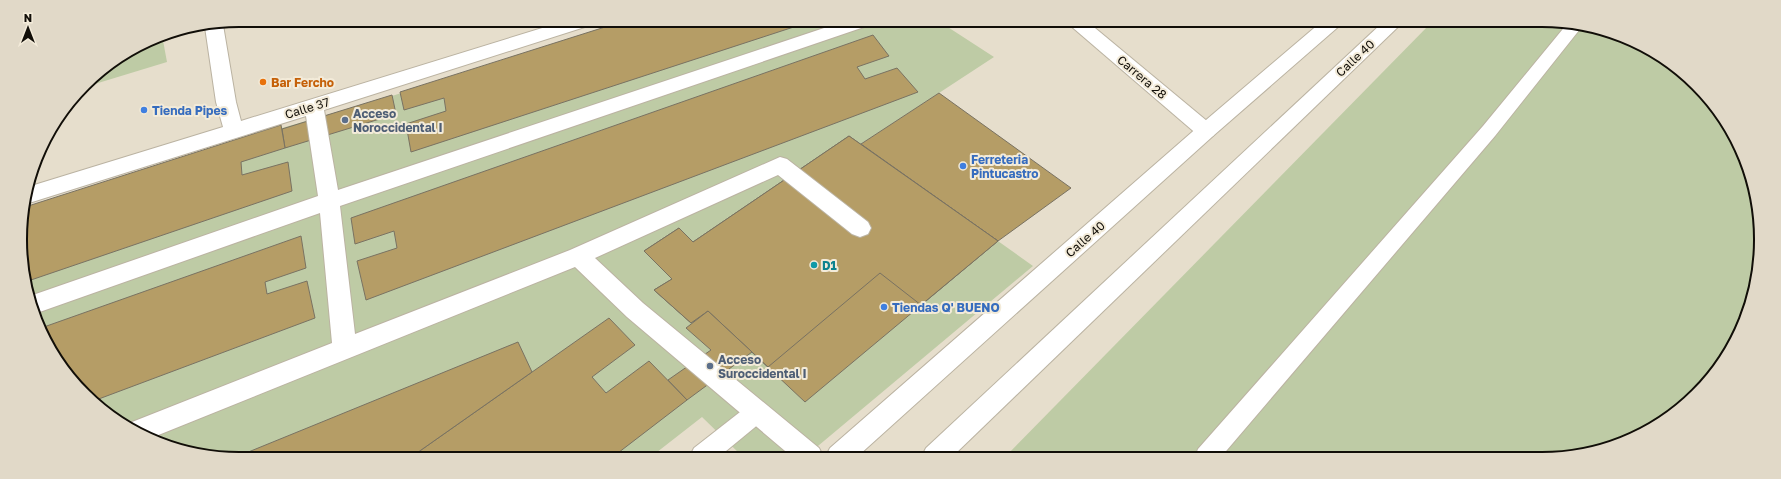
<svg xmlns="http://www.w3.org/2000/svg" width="1781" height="479" font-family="'Golos Text',sans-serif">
<rect width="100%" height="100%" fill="#e6decc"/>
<!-- green -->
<g fill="#becba5">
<path d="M 624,21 L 940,22 L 994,57 L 861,144 L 1033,266 L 806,456 L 742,456 L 702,417 L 652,456 L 197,455 L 130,429 L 66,373 L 32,310 L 20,225 L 281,125 L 282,128 L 392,96 Z"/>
<path d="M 1430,24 L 1584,24 L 1663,57 L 1724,117 L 1757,196 L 1757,282 L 1732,349 L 1686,404 L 1638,436 L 1570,457 L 1006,456 Z"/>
<path d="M 162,35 L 167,62 L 85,87 L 95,75 L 156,37 Z"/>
</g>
<!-- building -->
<g fill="#b59d66" stroke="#797262">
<path d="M 624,21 L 809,22 L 411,152 L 406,124 L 446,111 L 444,98 L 404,110 L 400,92 Z"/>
<path d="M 873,35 L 889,56 L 857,67 L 865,79 L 897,68 L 918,92 L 366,300 L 357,261 L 397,248 L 394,231 L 355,244 L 351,218 Z"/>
<path d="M 939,93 L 1071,188 L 998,241 L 861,144 Z"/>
<path d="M 392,95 L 396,114 L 285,148 L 282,129 Z"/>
<path d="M 281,125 L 285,148 L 241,162 L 242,175 L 288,162 L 292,191 L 28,281 L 20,225 L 25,207 Z"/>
<path d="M 849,136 L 998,241 L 805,402 L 708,311 L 691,323 L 654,290 L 672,279 L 644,251 L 679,228 L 693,242 Z"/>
<path d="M 849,136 L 998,241 L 921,305 L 880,273 L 768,367 L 708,311 L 691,323 L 654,290 L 672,279 L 644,251 L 679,228 L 693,242 Z"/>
<path d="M 301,236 L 306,268 L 265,282 L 267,294 L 307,281 L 315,318 L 96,400 L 66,373 L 41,328 Z"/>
<path d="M 708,311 L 752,352 L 687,400 L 668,380 L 711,350 L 686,328 Z"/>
<path d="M 609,318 L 635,345 L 592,377 L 606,393 L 649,361 L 687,400 L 614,456 L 414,455 Z"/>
<path d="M 518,342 L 532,372 L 414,455 L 241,455 Z"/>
</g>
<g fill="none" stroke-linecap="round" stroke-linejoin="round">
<defs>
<g id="lane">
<path d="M 1567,24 L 1584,24 L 1495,136 L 1221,457 L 1195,457 L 1198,449 L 1483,126 Z"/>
<path d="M 757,402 L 765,405 L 768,412 L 765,419 L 720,456 L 690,456 L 694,448 L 749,405 Z"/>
</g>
<g id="street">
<path d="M 565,21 L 594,21 L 591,25 L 324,110 L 338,190 L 842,22 L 870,22 L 867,26 L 340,206 L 355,334 L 570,250 L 780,157 L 787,159 L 868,222 L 871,228 L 868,234 L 860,237 L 852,234 L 778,175 L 595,258 L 643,303 L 819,448 L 823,456 L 791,456 L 627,317 L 575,267 L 151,438 L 130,429 L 126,426 L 127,424 L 332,343 L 320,213 L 34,314 L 30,296 L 318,196 L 306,116 L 29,203 L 27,202 L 31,186 L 223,127 L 216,102 L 205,27 L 222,23 L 223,25 L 236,102 L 241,121 Z"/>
<path d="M 1069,23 L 1089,23 L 1213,126 L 1216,131 L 1213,136 L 1206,138 L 1199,136 L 1072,27 Z"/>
</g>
<g id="secondary">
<path d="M 1320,23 L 1341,23 L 1338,27 L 1213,136 L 858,456 L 826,456 L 830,448 L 1199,126 Z"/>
<path d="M 1381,24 L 1401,24 L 953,456 L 922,456 L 926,448 Z"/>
</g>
</defs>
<!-- lane casing -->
<use href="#lane" stroke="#bbb3a2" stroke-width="2"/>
<!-- street casing -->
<use href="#street" stroke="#bbb3a2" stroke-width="2"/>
<!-- secondary casing -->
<use href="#secondary" stroke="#bbb3a2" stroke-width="2"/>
<!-- lane -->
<use href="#lane" fill="#fff" fill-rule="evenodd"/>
<!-- street -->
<use href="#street" fill="#fff" fill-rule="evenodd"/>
<!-- secondary -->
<use href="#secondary" fill="#fff" fill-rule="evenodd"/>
</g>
<!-- markers -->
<circle fill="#e8710a" stroke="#f3ebd9" stroke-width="1.5" cx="263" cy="82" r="4"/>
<g fill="#3f7fe0" stroke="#f3ebd9" stroke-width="1.5">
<circle cx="144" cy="110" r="4"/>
<circle cx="963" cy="166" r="4"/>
<circle cx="884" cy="307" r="4"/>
</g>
<g fill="#5c6f8a" stroke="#f3ebd9" stroke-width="1.5">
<circle cx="345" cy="120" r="4"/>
<circle cx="710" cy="366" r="4"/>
</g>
<circle fill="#0f9aa8" stroke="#f3ebd9" stroke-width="1.5" cx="814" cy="265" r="4"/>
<g text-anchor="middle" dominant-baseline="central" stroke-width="4" stroke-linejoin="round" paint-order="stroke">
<!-- street labels -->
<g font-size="12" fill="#110e08" stroke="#f3ebd9">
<text transform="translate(1355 58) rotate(-43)">Calle 40</text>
<text transform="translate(1142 77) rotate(40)">Carrera 28</text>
<text transform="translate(307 108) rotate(-17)">Calle 37</text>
<text transform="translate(1085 239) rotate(-41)">Calle 40</text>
</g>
<!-- food labels -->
<g font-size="12" font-weight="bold" fill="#c56008" stroke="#f3ebd9" text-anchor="start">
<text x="271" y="82">Bar Fercho</text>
</g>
<!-- shop labels -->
<g font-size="12" font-weight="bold" fill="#366cbe" stroke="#f3ebd9" text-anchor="start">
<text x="152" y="110">Tienda Pipes</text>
<text x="971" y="159">Ferreteria<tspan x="971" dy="14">Pintucastro</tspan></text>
<text x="892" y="307">Tiendas Q' BUENO</text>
</g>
<!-- service labels -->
<g font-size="12" font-weight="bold" fill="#4e5e75" stroke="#f3ebd9" text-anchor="start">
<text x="353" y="113">Acceso<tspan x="353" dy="14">Noroccidental I</tspan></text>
<text x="718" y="359">Acceso<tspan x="718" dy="14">Suroccidental I</tspan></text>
</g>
<!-- culture labels -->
<g font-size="12" font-weight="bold" fill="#0d838f" stroke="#f3ebd9" text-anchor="start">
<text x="822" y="265">D1</text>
</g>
</g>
<!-- crop -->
<path d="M0 0H1781V479H0ZM239 27H1542A212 212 0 0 1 1754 239V240A212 212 0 0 1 1542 452H239A212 212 0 0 1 27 240V239A212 212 0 0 1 239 27Z" fill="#e1d9c8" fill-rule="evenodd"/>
<path fill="none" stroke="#110e08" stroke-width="2" d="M239 27H1542A212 212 0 0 1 1754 239V240A212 212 0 0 1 1542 452H239A212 212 0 0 1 27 240V239A212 212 0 0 1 239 27Z"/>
<!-- north arrow -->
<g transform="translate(28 28)" stroke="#f3ebd9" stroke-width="3" paint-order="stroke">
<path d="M0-3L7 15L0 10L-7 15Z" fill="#110e08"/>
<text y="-6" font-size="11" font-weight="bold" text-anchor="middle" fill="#110e08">N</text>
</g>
</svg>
